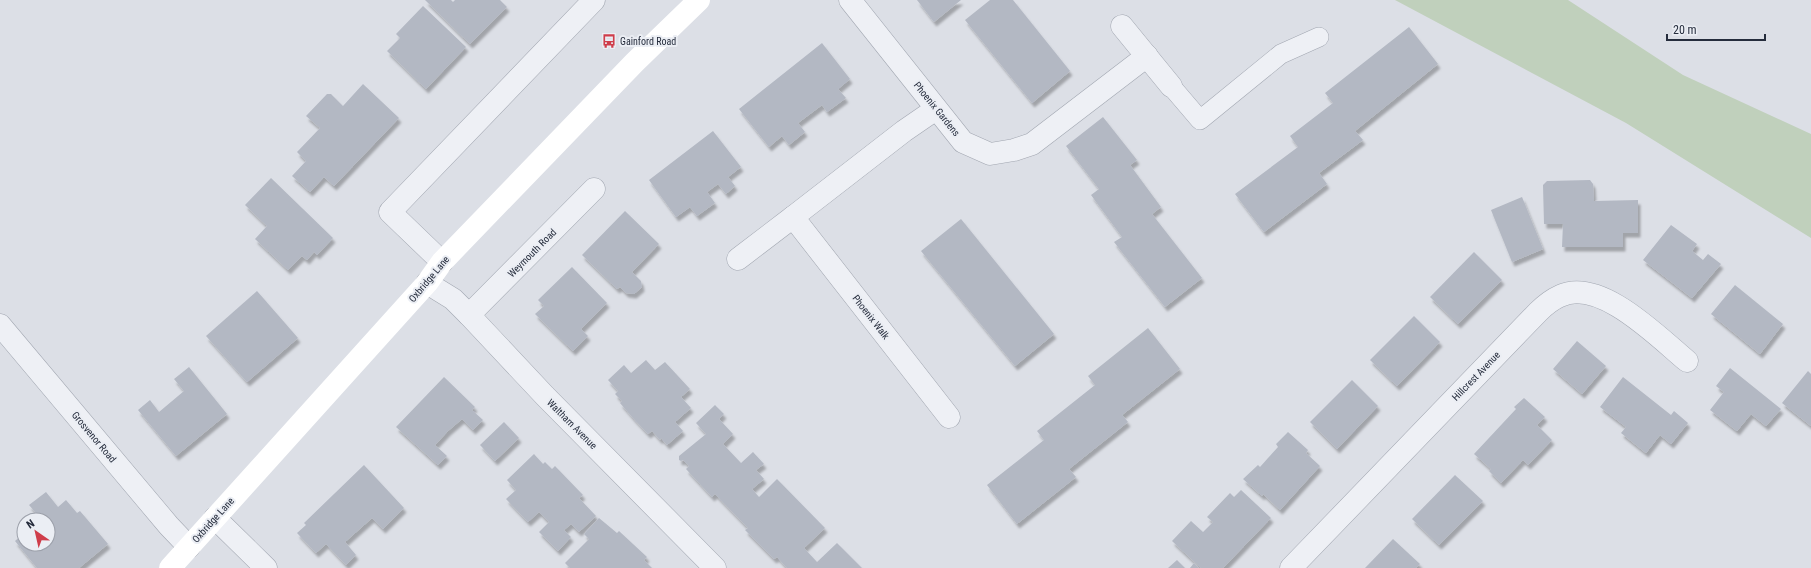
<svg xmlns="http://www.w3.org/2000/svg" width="1811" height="568" font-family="'Roboto Condensed',sans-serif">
<defs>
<filter id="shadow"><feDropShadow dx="2.5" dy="4.5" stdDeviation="1" flood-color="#0004"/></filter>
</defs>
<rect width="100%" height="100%" fill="#dcdfe6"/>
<!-- green -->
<path fill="#c0d0bc" d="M 1395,0 L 1568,0 L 1683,75 L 1811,134 L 1811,238 L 1626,123 Z"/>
<!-- building -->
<g fill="#b3b8c3" filter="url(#shadow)">
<path d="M 425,0 L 451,0 L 453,2 L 455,0 L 500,0 L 507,7 L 470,44 Z"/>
<path d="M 917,0 L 961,0 L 934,22 Z"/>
<path d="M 990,0 L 1013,0 L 1070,71 L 1032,103 L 965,20 Z"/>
<path d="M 423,6 L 466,47 L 426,89 L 387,51 L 400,38 L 396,34 Z"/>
<path d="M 1409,27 L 1438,64 L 1355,131 L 1363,140 L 1319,173 L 1327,184 L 1264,232 L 1235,194 L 1298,147 L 1290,136 L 1333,103 L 1325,93 Z"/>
<path d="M 822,43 L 850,79 L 838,89 L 846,98 L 827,112 L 822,105 L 798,123 L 805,132 L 789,145 L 782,136 L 769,147 L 739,109 Z"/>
<path d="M 363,84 L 399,118 L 334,186 L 324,177 L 310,192 L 292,176 L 306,161 L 297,152 L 320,128 L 306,116 L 327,94 L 331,94 L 343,106 Z"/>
<path d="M 1103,117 L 1137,160 L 1130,165 L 1161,207 L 1152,214 L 1202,278 L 1165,307 L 1114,242 L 1122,237 L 1091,195 L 1099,189 L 1066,146 Z"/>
<path d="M 713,131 L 741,167 L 728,177 L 735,186 L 726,194 L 718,184 L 707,192 L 715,203 L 697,216 L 690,207 L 676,217 L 649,180 Z"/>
<path d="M 271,178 L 333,238 L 317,255 L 314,252 L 307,260 L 302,256 L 288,270 L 255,239 L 267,226 L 245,205 Z"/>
<path d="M 1590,180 L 1593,184 L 1594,201 L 1638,200 L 1638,233 L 1623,233 L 1623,247 L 1562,247 L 1563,224 L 1544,224 L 1543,185 L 1547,181 Z"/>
<path d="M 1522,197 L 1543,249 L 1512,262 L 1491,210 Z"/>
<path d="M 625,211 L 659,244 L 632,272 L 641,281 L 642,287 L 634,294 L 626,293 L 620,287 L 617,289 L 582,255 Z"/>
<path d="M 961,219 L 1054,334 L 1015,366 L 921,251 Z"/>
<path d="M 1671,225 L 1697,244 L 1692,251 L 1703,260 L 1708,254 L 1721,264 L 1692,298 L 1643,260 Z"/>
<path d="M 1474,252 L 1502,280 L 1458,324 L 1430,297 Z"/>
<path d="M 572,267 L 607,303 L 581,329 L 588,336 L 573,351 L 535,314 L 544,306 L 538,300 Z"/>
<path d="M 1735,285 L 1783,324 L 1760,354 L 1711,314 Z"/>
<path d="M 257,291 L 298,338 L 247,382 L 206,336 Z"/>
<path d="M 1414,316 L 1440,342 L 1397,386 L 1370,360 Z"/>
<path d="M 1148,328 L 1180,369 L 1122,415 L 1128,422 L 1069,469 L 1076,477 L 1017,524 L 987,485 L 1044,440 L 1037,431 L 1095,385 L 1088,376 Z"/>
<path d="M 1577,341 L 1606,366 L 1582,394 L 1553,369 Z"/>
<path d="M 646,360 L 655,370 L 665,362 L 690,389 L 681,397 L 691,408 L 675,422 L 683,431 L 667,445 L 661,438 L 660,440 L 652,431 L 648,434 L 633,418 L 620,403 L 622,401 L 615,394 L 618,391 L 608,380 L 624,365 L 631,373 Z"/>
<path d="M 189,367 L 227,414 L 176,456 L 138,410 L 150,400 L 159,412 L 184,391 L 174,379 Z"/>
<path d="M 1730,368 L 1781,409 L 1766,426 L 1751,414 L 1737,431 L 1710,410 L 1724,392 L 1716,386 Z"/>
<path d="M 1808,371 L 1811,374 L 1811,426 L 1782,403 Z"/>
<path d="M 444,377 L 475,407 L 472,410 L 483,420 L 473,430 L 462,419 L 448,431 L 435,445 L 447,456 L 438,465 L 396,427 Z"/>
<path d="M 1623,377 L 1671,415 L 1674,411 L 1688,423 L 1671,444 L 1660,435 L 1646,453 L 1621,433 L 1626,427 L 1600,407 Z"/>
<path d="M 1352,380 L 1378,406 L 1337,449 L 1310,422 Z"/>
<path d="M 1524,398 L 1545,417 L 1537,425 L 1552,440 L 1528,465 L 1523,460 L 1501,483 L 1489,471 L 1491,469 L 1474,454 L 1516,409 L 1514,407 Z"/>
<path d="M 715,405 L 724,414 L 719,419 L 733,434 L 723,444 L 741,463 L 753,452 L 764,464 L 756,470 L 764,479 L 752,489 L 759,497 L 777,479 L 825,528 L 804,548 L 817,562 L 837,543 L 862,568 L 787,568 L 777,557 L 774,559 L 745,530 L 748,528 L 715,494 L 712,497 L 686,469 L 689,466 L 683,460 L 681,461 L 679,460 L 679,456 L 706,434 L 696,423 Z"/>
<path d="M 504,422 L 519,438 L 495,461 L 480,445 Z"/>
<path d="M 1288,432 L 1308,450 L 1306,453 L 1320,466 L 1280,510 L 1263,494 L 1262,496 L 1243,479 L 1258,465 L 1260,467 L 1268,458 L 1278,447 L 1276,444 Z"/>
<path d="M 534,454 L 543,464 L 545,462 L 552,469 L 555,466 L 583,495 L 579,498 L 596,516 L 579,532 L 571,524 L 564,530 L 571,537 L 558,551 L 539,532 L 549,522 L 539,512 L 528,522 L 506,499 L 516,490 L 507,480 Z"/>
<path d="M 364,465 L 404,508 L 383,529 L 372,518 L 345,542 L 356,555 L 346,565 L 326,544 L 316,553 L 297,533 L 306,525 L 304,523 Z"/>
<path d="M 1455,475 L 1483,501 L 1439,545 L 1412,519 Z"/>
<path d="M 1241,490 L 1271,518 L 1223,568 L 1201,568 L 1172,541 L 1191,521 L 1203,532 L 1213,522 L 1207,517 L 1230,493 L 1234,497 Z"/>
<path d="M 46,492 L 58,507 L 66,500 L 77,513 L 80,511 L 108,544 L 79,568 L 37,568 L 15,541 L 24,533 L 24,544 L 48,544 L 48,535 L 51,532 L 48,528 L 48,520 L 42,520 L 29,505 Z"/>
<path d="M 599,518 L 617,533 L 619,531 L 647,557 L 644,560 L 652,568 L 570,568 L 565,563 L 589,539 L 584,534 Z"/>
<path d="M 1393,539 L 1420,564 L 1416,568 L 1365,568 Z"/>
<path d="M 1177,560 L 1185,568 L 1168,568 Z"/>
<path d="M 1194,563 L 1199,568 L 1190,568 Z"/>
</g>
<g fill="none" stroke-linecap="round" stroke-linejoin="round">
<defs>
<path id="lane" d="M 1171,86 L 1200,120 L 1281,54 L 1319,37"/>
<g id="street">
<path d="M 850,0 L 963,142 L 990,154 L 1014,150 L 1032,144 L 1147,56"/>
<path d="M 1122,26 L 1171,86"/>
<path d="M 936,109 L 904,131 L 793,217 L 949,417"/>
<path d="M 738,259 L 793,217"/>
<path d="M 442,262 L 390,212 L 594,0"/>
<path d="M 427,283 L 453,299 L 469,315 L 545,396 L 715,568"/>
<path d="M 469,315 L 594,189"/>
<path d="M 0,325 L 169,526 L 189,547"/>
<path d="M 215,518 L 266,568"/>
<path d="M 1291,568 L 1538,312 C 1544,306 1551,300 1560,296 C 1600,277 1658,337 1687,361"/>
</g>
</defs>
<!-- lane casing -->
<use href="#lane" stroke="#a1a6b0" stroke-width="20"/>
<!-- street casing -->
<use href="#street" stroke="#a1a6b0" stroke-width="23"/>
<!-- lane -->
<use href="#lane" stroke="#eef0f5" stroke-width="19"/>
<!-- street -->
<use href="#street" stroke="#eef0f5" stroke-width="22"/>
<!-- secondary -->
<path stroke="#fff" stroke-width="22" d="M 170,568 L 427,283 L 442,262 L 635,62 L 699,0"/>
</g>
<!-- icons -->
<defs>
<symbol id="bus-bare" viewBox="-9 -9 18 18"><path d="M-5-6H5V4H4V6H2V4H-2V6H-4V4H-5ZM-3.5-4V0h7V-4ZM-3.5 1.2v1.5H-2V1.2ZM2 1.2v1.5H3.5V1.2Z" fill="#cf3d4a" stroke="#ebeef4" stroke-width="2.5" paint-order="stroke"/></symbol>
</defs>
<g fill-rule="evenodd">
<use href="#bus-bare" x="599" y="31" width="20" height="20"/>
</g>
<g text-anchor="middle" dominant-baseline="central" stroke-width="4" stroke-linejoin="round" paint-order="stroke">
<!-- poi labels -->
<g font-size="10" fill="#252c3c" stroke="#ebeef4" text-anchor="start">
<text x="620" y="41">Gainford Road</text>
</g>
<!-- street labels -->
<g font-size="10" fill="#252c3c" stroke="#ebeef4">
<text transform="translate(937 109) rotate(51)">Phoenix Gardens</text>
<text transform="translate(532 253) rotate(-45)">Weymouth Road</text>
<text transform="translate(429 279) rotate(-50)">Oxbridge Lane</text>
<text transform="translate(871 317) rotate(52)">Phoenix Walk</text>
<text transform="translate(1476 376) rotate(-46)">Hillcrest Avenue</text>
<text transform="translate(572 424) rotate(45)">Waltham Avenue</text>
<text transform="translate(94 437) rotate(50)">Grosvenor Road</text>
<text transform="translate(213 520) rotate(-48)">Oxbridge Lane</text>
</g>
</g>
<!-- north arrow -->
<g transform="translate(36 532) rotate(326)"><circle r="19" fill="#ebeef4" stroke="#9ca0aa"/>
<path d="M0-3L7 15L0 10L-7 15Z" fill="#cf3d4a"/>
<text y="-6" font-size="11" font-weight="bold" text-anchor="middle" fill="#252c3c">N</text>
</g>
<!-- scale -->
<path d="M1667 34v6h98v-6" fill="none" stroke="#252c3c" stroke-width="2"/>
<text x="1673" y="34" font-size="12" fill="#252c3c" stroke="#ebeef4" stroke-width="3" paint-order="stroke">20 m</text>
</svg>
